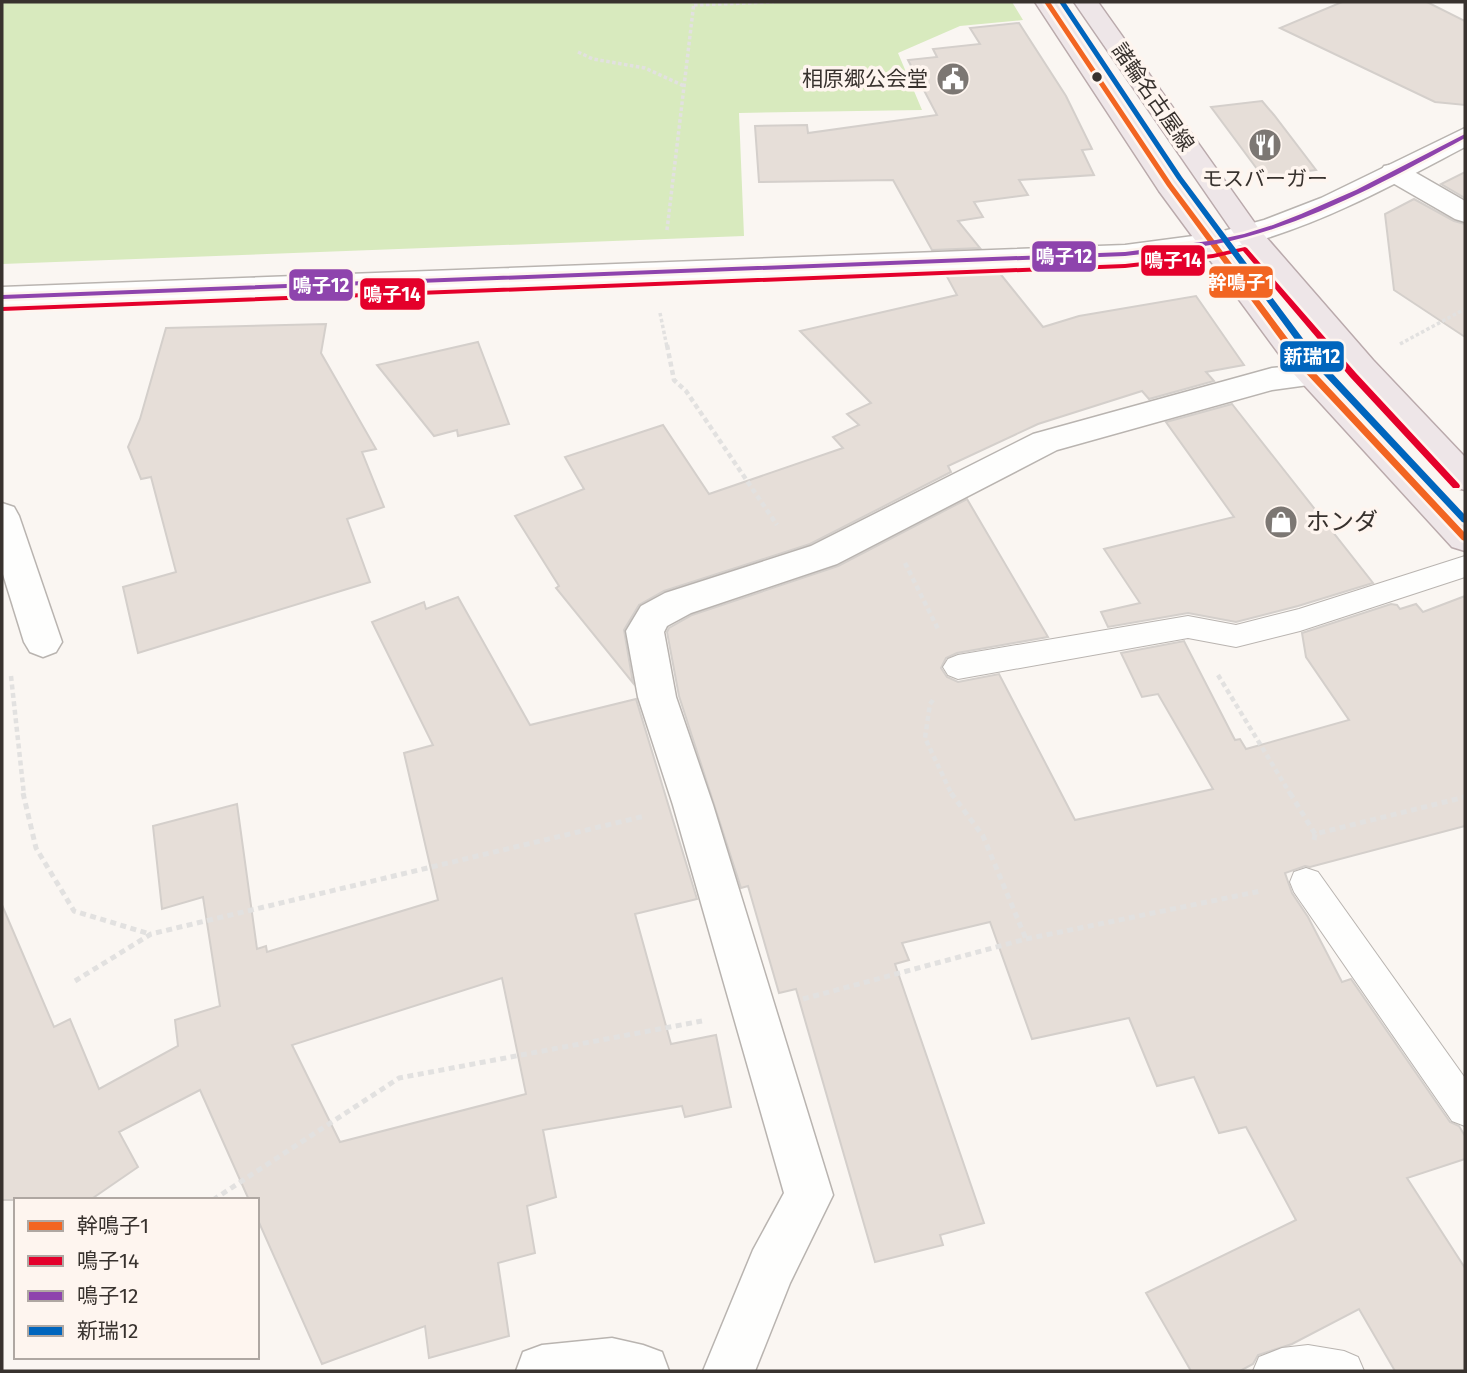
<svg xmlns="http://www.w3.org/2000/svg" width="1467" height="1373" font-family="'Fira Sans','Noto Sans JP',sans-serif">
<rect width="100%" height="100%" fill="#faf6f2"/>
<!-- green -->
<path fill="#d8eabe" d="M 2,2 L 1012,2 L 1023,20 L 960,26 L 898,53 L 922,110 L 739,113 L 744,236 L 2,264 Z"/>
<!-- building -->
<g fill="#e6ded8" stroke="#d4cfcb" stroke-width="2" fill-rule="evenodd">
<path d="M 1342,2 L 1427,2 L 1465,21 L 1465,105 L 1435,102 L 1280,28 Z"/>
<path d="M 1019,23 L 1066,96 L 1092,149 L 1082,150 L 1094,175 L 1019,180 L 1028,195 L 974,202 L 983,217 L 958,221 L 980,248 L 932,250 L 893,180 L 759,182 L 755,126 L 807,125 L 808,133 L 937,115 L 908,60 L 937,57 L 933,49 L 980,44 L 970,28 Z"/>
<path d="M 1262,101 L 1274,115 L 1316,170 L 1263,177 L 1211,107 Z"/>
<path d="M 1465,172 L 1465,198 L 1441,184 Z"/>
<path d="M 1414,199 L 1454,221 L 1465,224 L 1465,337 L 1394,290 L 1385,214 Z"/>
<path d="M 998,271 L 1043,327 L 1079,316 L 1196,296 L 1244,365 L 1206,372 L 1214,381 L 1149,399 L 1142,391 L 1038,424 L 948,466 L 951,472 L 810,544 L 664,591 L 639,605 L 624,630 L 633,683 L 556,588 L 559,586 L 515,516 L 584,489 L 565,457 L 663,425 L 709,494 L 843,448 L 833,437 L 859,425 L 847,414 L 871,403 L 800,331 L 957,295 L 945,273 Z"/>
<path d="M 326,324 L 321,353 L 376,449 L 362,452 L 384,507 L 347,519 L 370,582 L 138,653 L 123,587 L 176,572 L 151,477 L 141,479 L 128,447 L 140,419 L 166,328 Z"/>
<path d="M 478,342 L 509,424 L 458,436 L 457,430 L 434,436 L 377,365 Z"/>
<path d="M 1232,404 L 1373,583 L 1298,606 L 1236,622 L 1188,613 L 1108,627 L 1101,612 L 1140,603 L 1104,549 L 1234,517 L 1166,422 Z"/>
<path d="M 967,499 L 1048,637 L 957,653 L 946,658 L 941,668 L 947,677 L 958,682 L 999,674 L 1075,820 L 1213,789 L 1158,694 L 1142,697 L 1121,653 L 1184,641 L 1235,740 L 1240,739 L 1246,749 L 1349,720 L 1306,657 L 1302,633 L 1391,604 L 1397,605 L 1400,609 L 1416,604 L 1423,612 L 1465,596 L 1465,826 L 1310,867 L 1305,866 L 1285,873 L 1292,893 L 1308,917 L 1342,982 L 1351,979 L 1450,1122 L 1459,1126 L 1465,1136 L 1465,1159 L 1407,1178 L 1465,1268 L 1465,1371 L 1395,1371 L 1359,1309 L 1292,1344 L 1258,1355 L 1253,1364 L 1240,1371 L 1191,1371 L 1146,1293 L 1296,1220 L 1246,1127 L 1219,1133 L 1194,1077 L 1157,1086 L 1129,1018 L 1032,1039 L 990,922 L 902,943 L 909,960 L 895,964 L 984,1223 L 940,1235 L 943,1245 L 875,1262 L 796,989 L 779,993 L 748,886 L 741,888 L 679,696 L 667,632 L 669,628 L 692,615 L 838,566 Z"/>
<path d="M 458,597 L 530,725 L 636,699 L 697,899 L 635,914 L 671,1044 L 716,1035 L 731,1107 L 685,1117 L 682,1106 L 543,1130 L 556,1197 L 527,1206 L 535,1253 L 498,1263 L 509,1336 L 429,1358 L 425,1326 L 322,1364 L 257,1218 L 257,1200 L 249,1200 L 200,1090 L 119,1132 L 138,1167 L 90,1200 L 2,1200 L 2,905 L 54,1027 L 70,1019 L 99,1089 L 178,1046 L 175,1020 L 220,1006 L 203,897 L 162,909 L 153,826 L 237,804 L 257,949 L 266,946 L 267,952 L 438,900 L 404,753 L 433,745 L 372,622 L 424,602 L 426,609 ZM 502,978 L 526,1094 L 340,1142 L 292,1045 Z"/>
</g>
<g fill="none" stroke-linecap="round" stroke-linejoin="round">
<defs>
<g id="lane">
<path d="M 1465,556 L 1465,577 L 1300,631 L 1236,647 L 1188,638 L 958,679 L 948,675 L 943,667 L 948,659 L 958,655 L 1188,616 L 1236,625 L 1299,609 Z"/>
<path d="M 1306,868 L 1318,872 L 1465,1078 L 1465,1126 L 1452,1121 L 1294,892 L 1290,882 L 1294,872 Z"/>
<path d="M 1308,1345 L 1344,1351 L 1358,1357 L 1364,1371 L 1253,1371 L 1259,1357 L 1282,1348 Z"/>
</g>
<g id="street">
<path d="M 1394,164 L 1404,166 L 1465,201 L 1465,222 L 1455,219 L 1384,178 L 1380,172 L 1384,166 Z"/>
<path d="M 1312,364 L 1323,367 L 1328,375 L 1323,383 L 1272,390 L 1057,450 L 837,564 L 691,613 L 667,626 L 664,632 L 676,697 L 713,805 L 833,1195 L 790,1283 L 755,1371 L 703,1371 L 753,1250 L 784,1193 L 673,805 L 638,697 L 626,631 L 641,606 L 665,593 L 811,546 L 1033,434 L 1272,368 Z"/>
<path d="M 2,503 L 14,507 L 19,516 L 62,642 L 56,652 L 43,657 L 30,652 L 24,642 L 2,571 Z"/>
<path d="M 612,1338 L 643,1345 L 662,1352 L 669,1371 L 516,1371 L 523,1352 L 542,1345 Z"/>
</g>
<path id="secondary" d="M 1465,128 L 1465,147 C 1398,182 1330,220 1257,241 C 1213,253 1169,258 1125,263 L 2,307 L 2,287 L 1125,245 L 1216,233 L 1264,220 L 1321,198 Z"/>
<g id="primary">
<path d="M 1035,2 L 1059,2 L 1180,180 L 1315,359 L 1465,516 L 1465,551 L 1452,547 L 1293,373 L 1159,191 Z"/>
<path d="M 1074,2 L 1098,2 L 1259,229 L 1373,360 L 1465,457 L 1465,490 L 1453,487 L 1351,374 L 1239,241 Z"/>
</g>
</defs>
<!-- lane casing -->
<use href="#lane" stroke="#b9b4b0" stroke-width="2"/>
<!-- street casing -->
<use href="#street" stroke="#b9b4b0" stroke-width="3"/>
<!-- secondary casing -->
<use href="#secondary" stroke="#b9b4b0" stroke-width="3"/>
<!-- primary casing -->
<use href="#primary" stroke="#baaaac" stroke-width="3"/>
<!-- path-far2 -->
<g stroke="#e2e1e0" stroke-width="3.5" stroke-dasharray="3.5 2.5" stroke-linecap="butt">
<path d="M 694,5 L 774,2"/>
<path d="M 578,52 L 593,59 L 645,68 L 684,86"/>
<path d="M 667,230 L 694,2"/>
<path d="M 660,313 L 667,347"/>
<path d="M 1400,344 L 1465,309"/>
</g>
<!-- path-far1 -->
<g stroke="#e2e1e0" stroke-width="4.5" stroke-dasharray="5 3.5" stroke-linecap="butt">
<path d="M 667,345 L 674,380 L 686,391 L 777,525"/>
<path d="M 905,563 L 939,631"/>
<path d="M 1218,675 L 1291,795"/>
<path d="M 11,676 L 24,795"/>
<path d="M 933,700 L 930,704 L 925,738 L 952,795"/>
</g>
<!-- path -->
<g stroke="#e2e1e0" stroke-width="5" stroke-dasharray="6 4.5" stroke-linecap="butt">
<path d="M 23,793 L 36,848 L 74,911 L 150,934"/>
<path d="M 951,793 L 983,836 L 1026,939"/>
<path d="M 1290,793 L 1315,834"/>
<path d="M 1314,840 L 1315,834 L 1465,797"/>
<path d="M 75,981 L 151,934 L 645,816"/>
<path d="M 803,999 L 1026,939 L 1261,891"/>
<path d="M 213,1200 L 399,1078 L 702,1021"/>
</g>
<!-- lane -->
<use href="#lane" fill="#fefefd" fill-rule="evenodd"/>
<!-- street -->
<use href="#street" fill="#fefefd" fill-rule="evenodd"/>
<!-- secondary -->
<use href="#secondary" fill="#fefefd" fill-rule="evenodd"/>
<!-- primary -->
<use href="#primary" fill="#eee6e8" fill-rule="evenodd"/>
<defs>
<path id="bus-1" d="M 1044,2 L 1050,2 L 1172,184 L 1307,364 L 1465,533 L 1465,541 L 1462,540 L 1301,368 L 1167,186 Z"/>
<path id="bus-2" d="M 1245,247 L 1247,248 L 1356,373 L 1459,484 L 1460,486 L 1459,488 L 1453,488 L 1350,377 L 1243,251 L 1213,258 L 1125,268 L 2,311 L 2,307 L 1125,264 L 1213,254 Z"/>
<path id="bus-3" d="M 1465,134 L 1465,138 C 1395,176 1324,216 1246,237 C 1207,248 1166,251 1125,256 L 2,299 L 2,295 L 1125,252 L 1216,240 L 1244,234 L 1273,225 L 1301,214 L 1356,190 Z"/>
<path id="bus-4" d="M 1059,2 L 1065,2 L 1182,177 L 1316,356 L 1465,515 L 1465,523 L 1462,522 L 1310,360 L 1177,179 Z"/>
</defs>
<!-- bus-1 casing -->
<use href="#bus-1" stroke="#fef5ef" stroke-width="5"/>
<!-- bus-2 casing -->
<use href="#bus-2" stroke="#fef5ef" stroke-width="5"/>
<!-- bus-3 casing -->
<use href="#bus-3" stroke="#fef5ef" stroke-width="5"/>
<!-- bus-4 casing -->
<use href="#bus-4" stroke="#fef5ef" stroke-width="5"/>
<!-- bus-1 -->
<use href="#bus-1" fill="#f26522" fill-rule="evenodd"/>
<!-- bus-2 -->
<use href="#bus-2" fill="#e4002b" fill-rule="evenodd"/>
<!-- bus-3 -->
<use href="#bus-3" fill="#8e44ad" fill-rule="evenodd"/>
<!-- bus-4 -->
<use href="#bus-4" fill="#0065bd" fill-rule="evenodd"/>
</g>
<!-- icons -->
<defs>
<symbol id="civic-disc" viewBox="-11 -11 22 22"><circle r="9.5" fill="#7c7773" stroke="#fef5ef"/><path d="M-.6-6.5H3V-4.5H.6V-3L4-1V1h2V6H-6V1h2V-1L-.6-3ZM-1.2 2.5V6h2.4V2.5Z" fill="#fff"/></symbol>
<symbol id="restaurant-disc" viewBox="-11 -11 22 22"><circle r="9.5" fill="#7c7773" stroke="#fef5ef"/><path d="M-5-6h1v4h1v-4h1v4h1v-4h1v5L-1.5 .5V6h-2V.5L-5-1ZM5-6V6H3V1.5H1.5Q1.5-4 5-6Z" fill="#fff"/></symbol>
<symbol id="shop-disc" viewBox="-11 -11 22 22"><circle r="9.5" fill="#7c7773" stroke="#fef5ef"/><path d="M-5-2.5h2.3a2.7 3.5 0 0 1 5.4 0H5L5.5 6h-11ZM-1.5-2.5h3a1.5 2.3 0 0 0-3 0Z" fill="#fff"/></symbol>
</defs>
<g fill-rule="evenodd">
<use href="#civic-disc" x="934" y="60" width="38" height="38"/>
<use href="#restaurant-disc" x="1246" y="126" width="38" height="38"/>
<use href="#shop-disc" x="1262" y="503" width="38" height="38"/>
</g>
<!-- markers -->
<circle fill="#38322e" stroke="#fef5ef" stroke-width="2.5" cx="1097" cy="77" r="6"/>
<g text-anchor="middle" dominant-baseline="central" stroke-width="7" stroke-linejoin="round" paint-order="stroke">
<!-- far-poi labels -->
<g font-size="21" fill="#38322e" stroke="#fef5ef" text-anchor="end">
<text x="928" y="79">相原郷公会堂</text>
<text x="1265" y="179" text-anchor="middle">モスバーガー</text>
</g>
<!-- far-street labels -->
<g font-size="21" fill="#38322e" stroke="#fef5ef">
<text transform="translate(1153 97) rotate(55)">諸輪名古屋線</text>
</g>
<!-- poi labels -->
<g font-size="24" fill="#38322e" stroke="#fef5ef" text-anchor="start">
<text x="1306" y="522">ホンダ</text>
</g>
</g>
<g stroke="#fef5ef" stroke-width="2.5">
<rect x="1031" y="240" width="66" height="33" rx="7" fill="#8e44ad"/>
<rect x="1140" y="244" width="66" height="33" rx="7" fill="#e4002b"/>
<rect x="1208" y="265" width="66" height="34" rx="7" fill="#f26522"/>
<rect x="288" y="268" width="66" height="34" rx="7" fill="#8e44ad"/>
<rect x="359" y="277" width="67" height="34" rx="7" fill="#e4002b"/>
<rect x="1279" y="340" width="66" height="33" rx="7" fill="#0065bd"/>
</g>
<g font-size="19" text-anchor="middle" font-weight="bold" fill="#fff">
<text x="1064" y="263">鳴子12</text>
<text x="1173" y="267">鳴子14</text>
<text x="1241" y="289">幹鳴子1</text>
<text x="321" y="292">鳴子12</text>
<text x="392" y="301">鳴子14</text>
<text x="1312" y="363">新瑞12</text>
</g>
<!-- border -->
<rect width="1467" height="1373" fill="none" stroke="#38322e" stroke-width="7"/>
<!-- legend -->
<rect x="14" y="1198" width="245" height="161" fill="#fef5ef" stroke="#afa7a2" stroke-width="2"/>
<rect x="28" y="1221" width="35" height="10" fill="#f26522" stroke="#afa7a2" stroke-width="2"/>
<text x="77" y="1233" font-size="21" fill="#38322e">幹鳴子1</text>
<rect x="28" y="1256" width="35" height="10" fill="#e4002b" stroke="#afa7a2" stroke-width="2"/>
<text x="77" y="1268" font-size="21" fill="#38322e">鳴子14</text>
<rect x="28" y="1291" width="35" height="10" fill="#8e44ad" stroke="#afa7a2" stroke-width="2"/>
<text x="77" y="1303" font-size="21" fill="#38322e">鳴子12</text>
<rect x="28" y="1326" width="35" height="10" fill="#0065bd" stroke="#afa7a2" stroke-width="2"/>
<text x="77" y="1338" font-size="21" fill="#38322e">新瑞12</text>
</svg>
